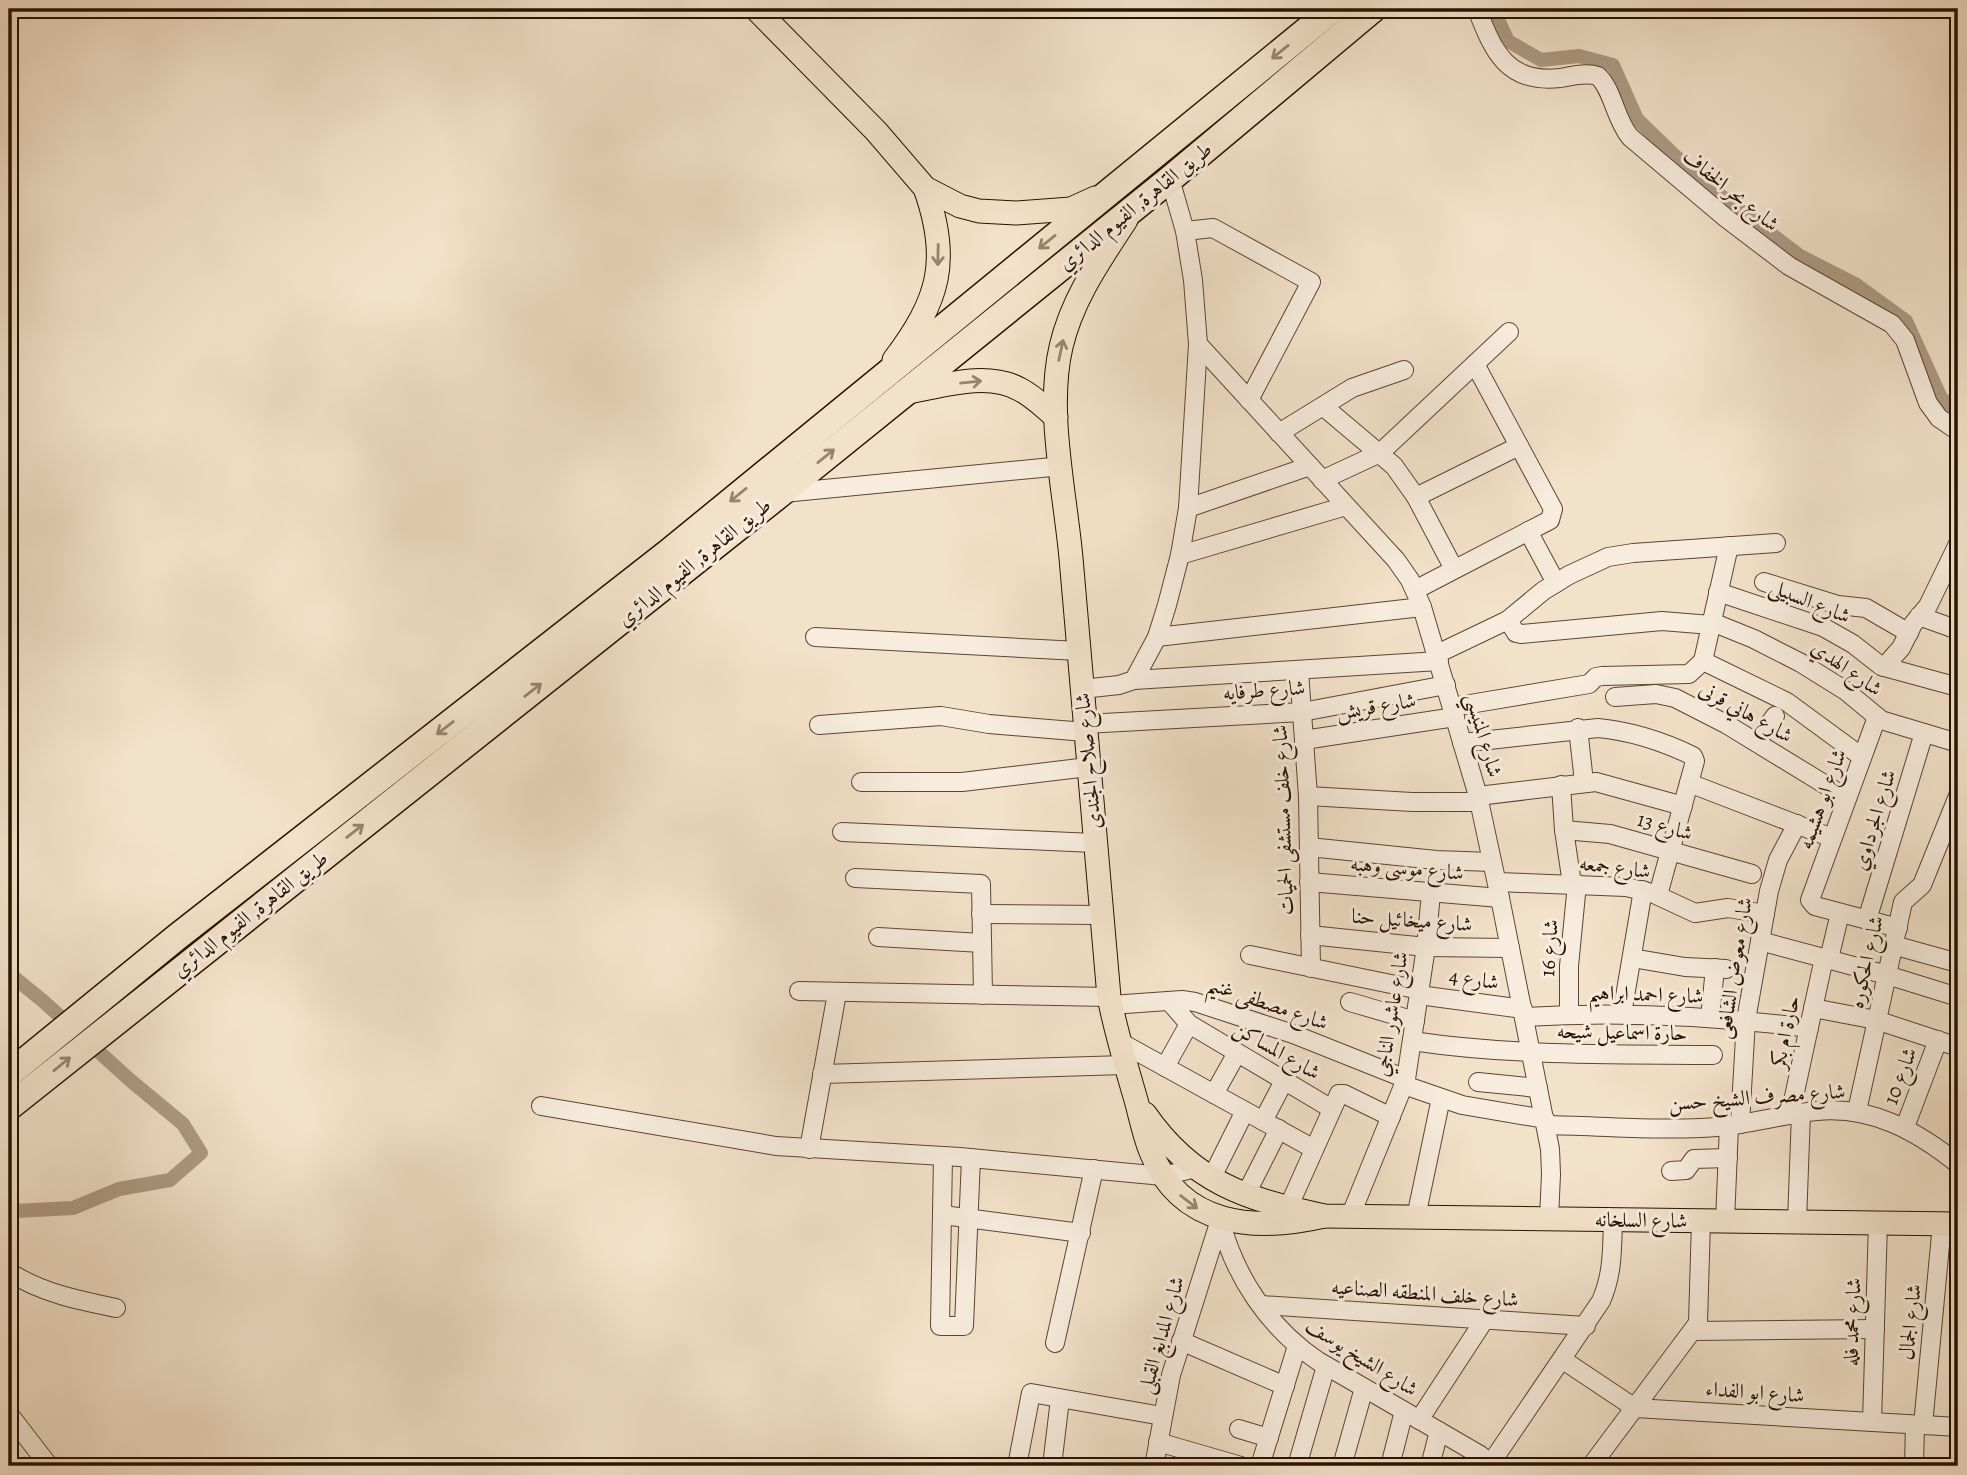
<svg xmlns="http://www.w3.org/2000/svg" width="1967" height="1475" font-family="Alegreya,Amiri,serif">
<rect width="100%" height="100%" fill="#f3e2ca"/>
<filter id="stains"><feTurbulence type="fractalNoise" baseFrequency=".00286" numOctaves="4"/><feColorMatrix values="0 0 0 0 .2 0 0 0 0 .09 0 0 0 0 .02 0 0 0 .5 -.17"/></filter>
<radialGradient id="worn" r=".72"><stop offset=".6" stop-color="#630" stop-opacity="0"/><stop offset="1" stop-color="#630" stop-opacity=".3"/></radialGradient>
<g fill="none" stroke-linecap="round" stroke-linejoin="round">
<!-- canal -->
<g stroke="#ae9b85" stroke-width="14">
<path d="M 1493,9 L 1508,41 L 1541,60 L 1579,56 L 1613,65 L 1637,119 L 1674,155 L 1716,192 L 1800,256 L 1855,284 L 1906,321 L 1941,398 L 1958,412"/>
<path d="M 9,978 L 16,979 L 43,1001 L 130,1080 L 183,1124 L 201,1153 L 170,1180 L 119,1189 L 73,1208 L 15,1211"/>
</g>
<defs>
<g id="minor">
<path d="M 1477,9 C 1493,51 1507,84 1560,78 C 1572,76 1586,72 1598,76 C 1613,90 1615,119 1630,137 L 1726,218 L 1789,266 L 1892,324 L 1905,340 L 1928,403 L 1939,418 L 1958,431"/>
<path d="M 1185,231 L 1213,228 L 1311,282 L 1249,400"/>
<path d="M 1198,344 L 1396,560 L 1410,580 L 1422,607 L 1478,796 L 1500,898 L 1550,1149 L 1551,1174 L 1549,1219"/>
<path d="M 1324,407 L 1394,466 L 1416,497 L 1454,569"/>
<path d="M 1279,433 L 1352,388 L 1404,370"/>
<path d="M 1322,480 L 1380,453 L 1509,332"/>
<path d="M 783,493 L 1062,466"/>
<path d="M 1416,497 L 1519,446"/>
<path d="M 1188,508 L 1310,466"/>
<path d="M 1528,531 L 1556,583"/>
<path d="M 1180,555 L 1346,506"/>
<path d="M 1764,582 L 1838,605 L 1866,608 L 1909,633"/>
<path d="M 1415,590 L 1550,520 L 1553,509 L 1475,364"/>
<path d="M 1718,592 L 1823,627 L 1853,644 L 1881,666 L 1958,687"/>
<path d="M 1919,616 L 1958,630"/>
<path d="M 1508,620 L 1543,591 L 1569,575 L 1608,557 L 1633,553 L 1776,543"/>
<path d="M 1712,622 L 1754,639 L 1801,663 L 1846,691 L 1881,720 L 1958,743"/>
<path d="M 815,637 L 1079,651"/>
<path d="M 1157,637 L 1422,607"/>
<path d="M 1437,654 L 1508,620 L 1516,633 L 1521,634 L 1662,621 L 1711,625"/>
<path d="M 1703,661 L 1729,546"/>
<path d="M 1884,667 L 1901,648 L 1913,624 L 1928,606 L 1958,544"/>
<path d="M 1299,671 L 1308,796 L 1311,968"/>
<path d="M 1134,680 L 1439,661"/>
<path d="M 1082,689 L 1119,685 L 1134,680 L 1157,637 L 1167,605 L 1180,555 L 1188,508 L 1198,344 L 1193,280 L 1185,231 L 1170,179"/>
<path d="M 1615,697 L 1656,694 L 1675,698 L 1726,724 L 1847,798"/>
<path d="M 1452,707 L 1589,684 L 1596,677 L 1602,676 L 1689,674 L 1703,661 L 1787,702 L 1862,757"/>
<path d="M 1877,717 L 1810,900 L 1815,906 L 1898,928"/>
<path d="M 1085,724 L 1302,712 L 1446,685"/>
<path d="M 819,725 L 941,716 L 989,724 L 1085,732"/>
<path d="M 1578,728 L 1584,782"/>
<path d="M 1304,740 L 1455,717"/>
<path d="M 1756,742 L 1775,716"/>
<path d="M 1462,743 L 1598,728 C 1630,731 1664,742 1693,756 L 1695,761 L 1658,895"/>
<path d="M 861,782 L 962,782 L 1088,767"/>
<path d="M 1689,783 L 1832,838"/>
<path d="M 1561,785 L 1564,830 L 1572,884"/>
<path d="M 1308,796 L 1412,802 L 1479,802"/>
<path d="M 1478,796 L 1596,782 L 1683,806"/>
<path d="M 1564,830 L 1610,834 L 1752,874"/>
<path d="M 842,832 L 1094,843"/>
<path d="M 1309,847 L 1436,860 L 1492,862"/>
<path d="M 855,878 L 981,884 L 983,995"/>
<path d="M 1309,882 L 1500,898"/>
<path d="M 1497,882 L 1626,887 L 1652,893 L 1695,913 L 1728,908 L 1765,914"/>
<path d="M 981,914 L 1101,915"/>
<path d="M 1867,920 L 1924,733"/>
<path d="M 1310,935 L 1426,947 L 1510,948"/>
<path d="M 878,937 L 982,943"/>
<path d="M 1760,941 L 1887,975 L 1958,997"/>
<path d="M 1893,945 L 1958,963"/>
<path d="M 1250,955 L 1420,990"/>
<path d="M 1632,958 L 1685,967 L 1726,969"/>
<path d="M 1829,959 L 1840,913"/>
<path d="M 799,991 L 1109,997"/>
<path d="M 1419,995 L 1523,1009"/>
<path d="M 1169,1001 L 1189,1024 L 1332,1109"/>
<path d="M 1350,1002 L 1415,1021"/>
<path d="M 1111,1005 L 1182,1000 L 1195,1002 L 1293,1034 L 1406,1079"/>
<path d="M 1813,1008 L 1876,1020 L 1958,1047"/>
<path d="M 1569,1014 L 1569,966 L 1577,884"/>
<path d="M 1622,1014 L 1643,890"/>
<path d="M 1524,1017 C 1619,1011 1715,1016 1809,1028"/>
<path d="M 1710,1018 L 1715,968"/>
<path d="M 1118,1041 L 1314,1149"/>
<path d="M 1412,1041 C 1512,1056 1612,1054 1713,1055"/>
<path d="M 1165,1067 L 1189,1024"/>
<path d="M 822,1074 L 1125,1065"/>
<path d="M 1478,1082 L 1538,1088"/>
<path d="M 1404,1085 L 1462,1105 L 1545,1119"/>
<path d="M 1214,1094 L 1237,1053"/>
<path d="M 541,1106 L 776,1146 L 960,1157 L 1163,1176 L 1196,1168"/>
<path d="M 1857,1111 L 1903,902 L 1922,885 L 1958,796"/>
<path d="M 1790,1115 L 1824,958"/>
<path d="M 1263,1121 L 1284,1081"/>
<path d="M 1740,1124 L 1746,1020 L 1769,891 L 1778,860 L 1797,824"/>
<path d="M 1546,1125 C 1602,1126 1661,1131 1717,1127 C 1751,1124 1784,1114 1817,1111 C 1872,1106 1917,1131 1958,1164"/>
<path d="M 1905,1127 L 1938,1040"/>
<path d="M 809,1149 L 837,993"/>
<path d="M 943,1156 L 940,1326 L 964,1326 L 971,1158"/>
<path d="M 1671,1171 L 1686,1170 L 1694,1159 L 1728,1158"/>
<path d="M 1211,1179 L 1245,1111"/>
<path d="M 1245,1196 L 1279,1129"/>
<path d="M 943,1215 L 1081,1233"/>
<path d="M 1284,1217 L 1339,1094 L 1344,1094 L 1391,1117"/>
<path d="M 1350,1217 L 1406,1079 L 1426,947 L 1431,893"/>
<path d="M 1416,1217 L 1441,1098"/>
<path d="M 1220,1219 C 1234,1276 1269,1328 1318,1361 L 1480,1455 L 1494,1466"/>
<path d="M 1725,1221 L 1729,1126"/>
<path d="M 1797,1222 L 1801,1113"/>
<path d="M 9,1272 C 42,1293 77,1300 116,1308"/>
<path d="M 1261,1305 L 1586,1326"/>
<path d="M 1694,1331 L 1875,1329"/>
<path d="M 1181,1341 L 1285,1386"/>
<path d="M 1055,1343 L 1094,1169"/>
<path d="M 1563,1360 L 1635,1408 L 1958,1427"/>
<path d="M 9,1414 L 49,1466"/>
<path d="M 1419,1420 L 1485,1319"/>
<path d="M 1872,1422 L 1878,1223"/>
<path d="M 1923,1425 L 1942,1224"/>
<path d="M 1239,1429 L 1269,1438"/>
<path d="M 1158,1442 L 1241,1466"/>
<path d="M 1491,1463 L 1601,1301 C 1613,1274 1612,1249 1613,1220"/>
<path d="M 1017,1466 L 1031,1393 L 1162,1416"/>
<path d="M 1052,1466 L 1060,1399"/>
<path d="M 1154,1466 L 1171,1375 L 1220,1220"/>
<path d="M 1260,1466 L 1297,1346"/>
<path d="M 1297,1466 L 1326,1366"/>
<path d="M 1342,1466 L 1364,1388"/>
<path d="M 1390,1466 L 1404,1411"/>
<path d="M 1430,1466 L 1439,1431"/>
<path d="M 1591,1466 L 1698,1323 L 1701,1221"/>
<path d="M 1914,1466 L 1915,1425"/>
</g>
<g id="major">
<path d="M 756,9 L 876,131 L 925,188 L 960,206 L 979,211 L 1016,213 L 1071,209 L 1095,198"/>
<path d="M 1126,220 C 1100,260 1072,299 1061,347 C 1046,411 1065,492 1071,558 C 1083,704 1095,850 1109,997 C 1116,1032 1126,1066 1136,1100 C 1141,1118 1144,1135 1151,1152 C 1181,1227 1255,1232 1324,1216"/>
<path d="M 894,360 C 939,300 951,261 925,188"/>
<path d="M 903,393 C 939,387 987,370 1021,390 C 1034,397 1045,408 1056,417"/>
<path d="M 1145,1114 C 1193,1183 1246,1199 1324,1216 L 1958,1224"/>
</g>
<g id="highway">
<path d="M 9,1074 L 177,937 L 669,552 L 1333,9"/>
<path d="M 9,1107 L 780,494 L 1170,179 L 1373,9"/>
</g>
</defs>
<!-- minor casing -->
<use href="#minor" stroke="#5a4632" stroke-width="20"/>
<!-- major casing -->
<use href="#major" stroke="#271200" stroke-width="25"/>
<!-- highway casing -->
<use href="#highway" stroke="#271200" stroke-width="29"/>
<!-- minor -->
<use href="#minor" stroke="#f7ecdd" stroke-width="18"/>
<!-- major -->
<use href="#major" stroke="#f3e2ca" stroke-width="23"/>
<!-- highway -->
<use href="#highway" stroke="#f3e2ca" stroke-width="26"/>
</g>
<!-- one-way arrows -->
<defs><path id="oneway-shaft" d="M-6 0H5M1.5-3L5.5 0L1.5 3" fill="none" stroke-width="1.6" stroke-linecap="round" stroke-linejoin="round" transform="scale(1.75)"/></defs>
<g stroke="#97846f">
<use href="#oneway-shaft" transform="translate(1280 52) rotate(141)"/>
<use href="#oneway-shaft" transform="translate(1047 242) rotate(141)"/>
<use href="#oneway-shaft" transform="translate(938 255) rotate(91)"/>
<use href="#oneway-shaft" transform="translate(1061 350) rotate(-78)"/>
<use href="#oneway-shaft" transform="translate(971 382) rotate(-6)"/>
<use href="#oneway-shaft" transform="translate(826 456) rotate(-39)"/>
<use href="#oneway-shaft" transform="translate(738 495) rotate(141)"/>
<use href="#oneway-shaft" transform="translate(533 690) rotate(-38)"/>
<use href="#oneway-shaft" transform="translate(445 728) rotate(142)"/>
<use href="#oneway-shaft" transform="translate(355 831) rotate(-38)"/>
<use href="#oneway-shaft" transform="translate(62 1064) rotate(-39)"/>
<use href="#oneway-shaft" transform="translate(1189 1202) rotate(37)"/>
</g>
<g text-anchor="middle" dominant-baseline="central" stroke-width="6" stroke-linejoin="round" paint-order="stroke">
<!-- street labels -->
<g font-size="21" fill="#271200" stroke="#f7ecdd">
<text transform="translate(1731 190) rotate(39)">شارع بحر الخفاف</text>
<text transform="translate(1135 206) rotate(-39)">طريق القاهرة, الفيوم الدائري</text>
<text transform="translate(694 562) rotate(-39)">طريق القاهرة, الفيوم الدائري</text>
<text transform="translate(1810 601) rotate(22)">شارع السبيلى</text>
<text transform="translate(1847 668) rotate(35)">شارع الهدي</text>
<text transform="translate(1264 690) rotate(-4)">شارع طرفايه</text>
<text transform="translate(1376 706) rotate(-9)">شارع قريش</text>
<text transform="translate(1746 712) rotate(29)">شارع هاني قرنى</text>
<text transform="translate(1484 735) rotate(74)">شارع المنيسي</text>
<text transform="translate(1088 761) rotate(-95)">شارع صلاح الجندى</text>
<text transform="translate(1822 799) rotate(-70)">شارع ابو هشيمه</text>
<text transform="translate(1283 820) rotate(-92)">شارع خلف مستشفى الحميات</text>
<text transform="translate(1874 820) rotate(-73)">شارع الجرداوي</text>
<text transform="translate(1665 826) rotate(16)">شارع 13</text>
<text transform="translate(1615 867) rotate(7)">شارع جمعه</text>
<text transform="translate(1407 868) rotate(5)">شارع موسى وهبه</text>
<text transform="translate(250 914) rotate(-38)">طريق القاهرة, الفيوم الدائري</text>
<text transform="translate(1412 920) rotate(4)">شارع ميخائيل حنا</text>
<text transform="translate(1549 948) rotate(-86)">شارع 16</text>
<text transform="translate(1866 962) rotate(-77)">شارع الحكوره</text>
<text transform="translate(1734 968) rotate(-81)">شارع معوض الشافعى</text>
<text transform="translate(1474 979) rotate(8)">شارع 4</text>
<text transform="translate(1646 994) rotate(2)">شارع احمد ابراهيم</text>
<text transform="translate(1268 1003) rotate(19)">شارع مصطفى غنيم</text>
<text transform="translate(1391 1014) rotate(-81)">شارع عاشور الناجي</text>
<text transform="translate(1622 1032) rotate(1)">حارة اسماعيل شيحه</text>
<text transform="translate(1785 1032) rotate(-78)">حارة ام بكر</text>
<text transform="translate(1277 1050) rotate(30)">شارع المساكن</text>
<text transform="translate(1900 1076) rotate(-69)">شارع 10</text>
<text transform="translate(1757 1097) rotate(-4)">شارع مصرف الشيخ حسن</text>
<text transform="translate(1641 1220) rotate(1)">شارع السلخانه</text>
<text transform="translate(1425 1293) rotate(4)">شارع خلف المنطقه الصناعيه</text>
<text transform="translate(1852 1322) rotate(-88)">شارع محمد فله</text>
<text transform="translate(1910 1322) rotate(-84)">شارع الجمال</text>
<text transform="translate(1161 1335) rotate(-74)">شارع المدابغ القبلى</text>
<text transform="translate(1362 1357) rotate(32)">شارع الشيخ يوسف</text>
<text transform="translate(1755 1392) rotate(4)">شارع ابو الفداء</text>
</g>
</g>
<!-- margin -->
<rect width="1967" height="1475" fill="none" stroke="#f3e2ca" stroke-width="35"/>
<rect x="10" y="10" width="1946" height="1454" fill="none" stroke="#271200" stroke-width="3.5"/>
<rect x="18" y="18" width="1932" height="1440" fill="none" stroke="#271200" stroke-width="2"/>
<rect width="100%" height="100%" filter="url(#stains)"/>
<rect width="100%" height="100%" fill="url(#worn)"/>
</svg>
